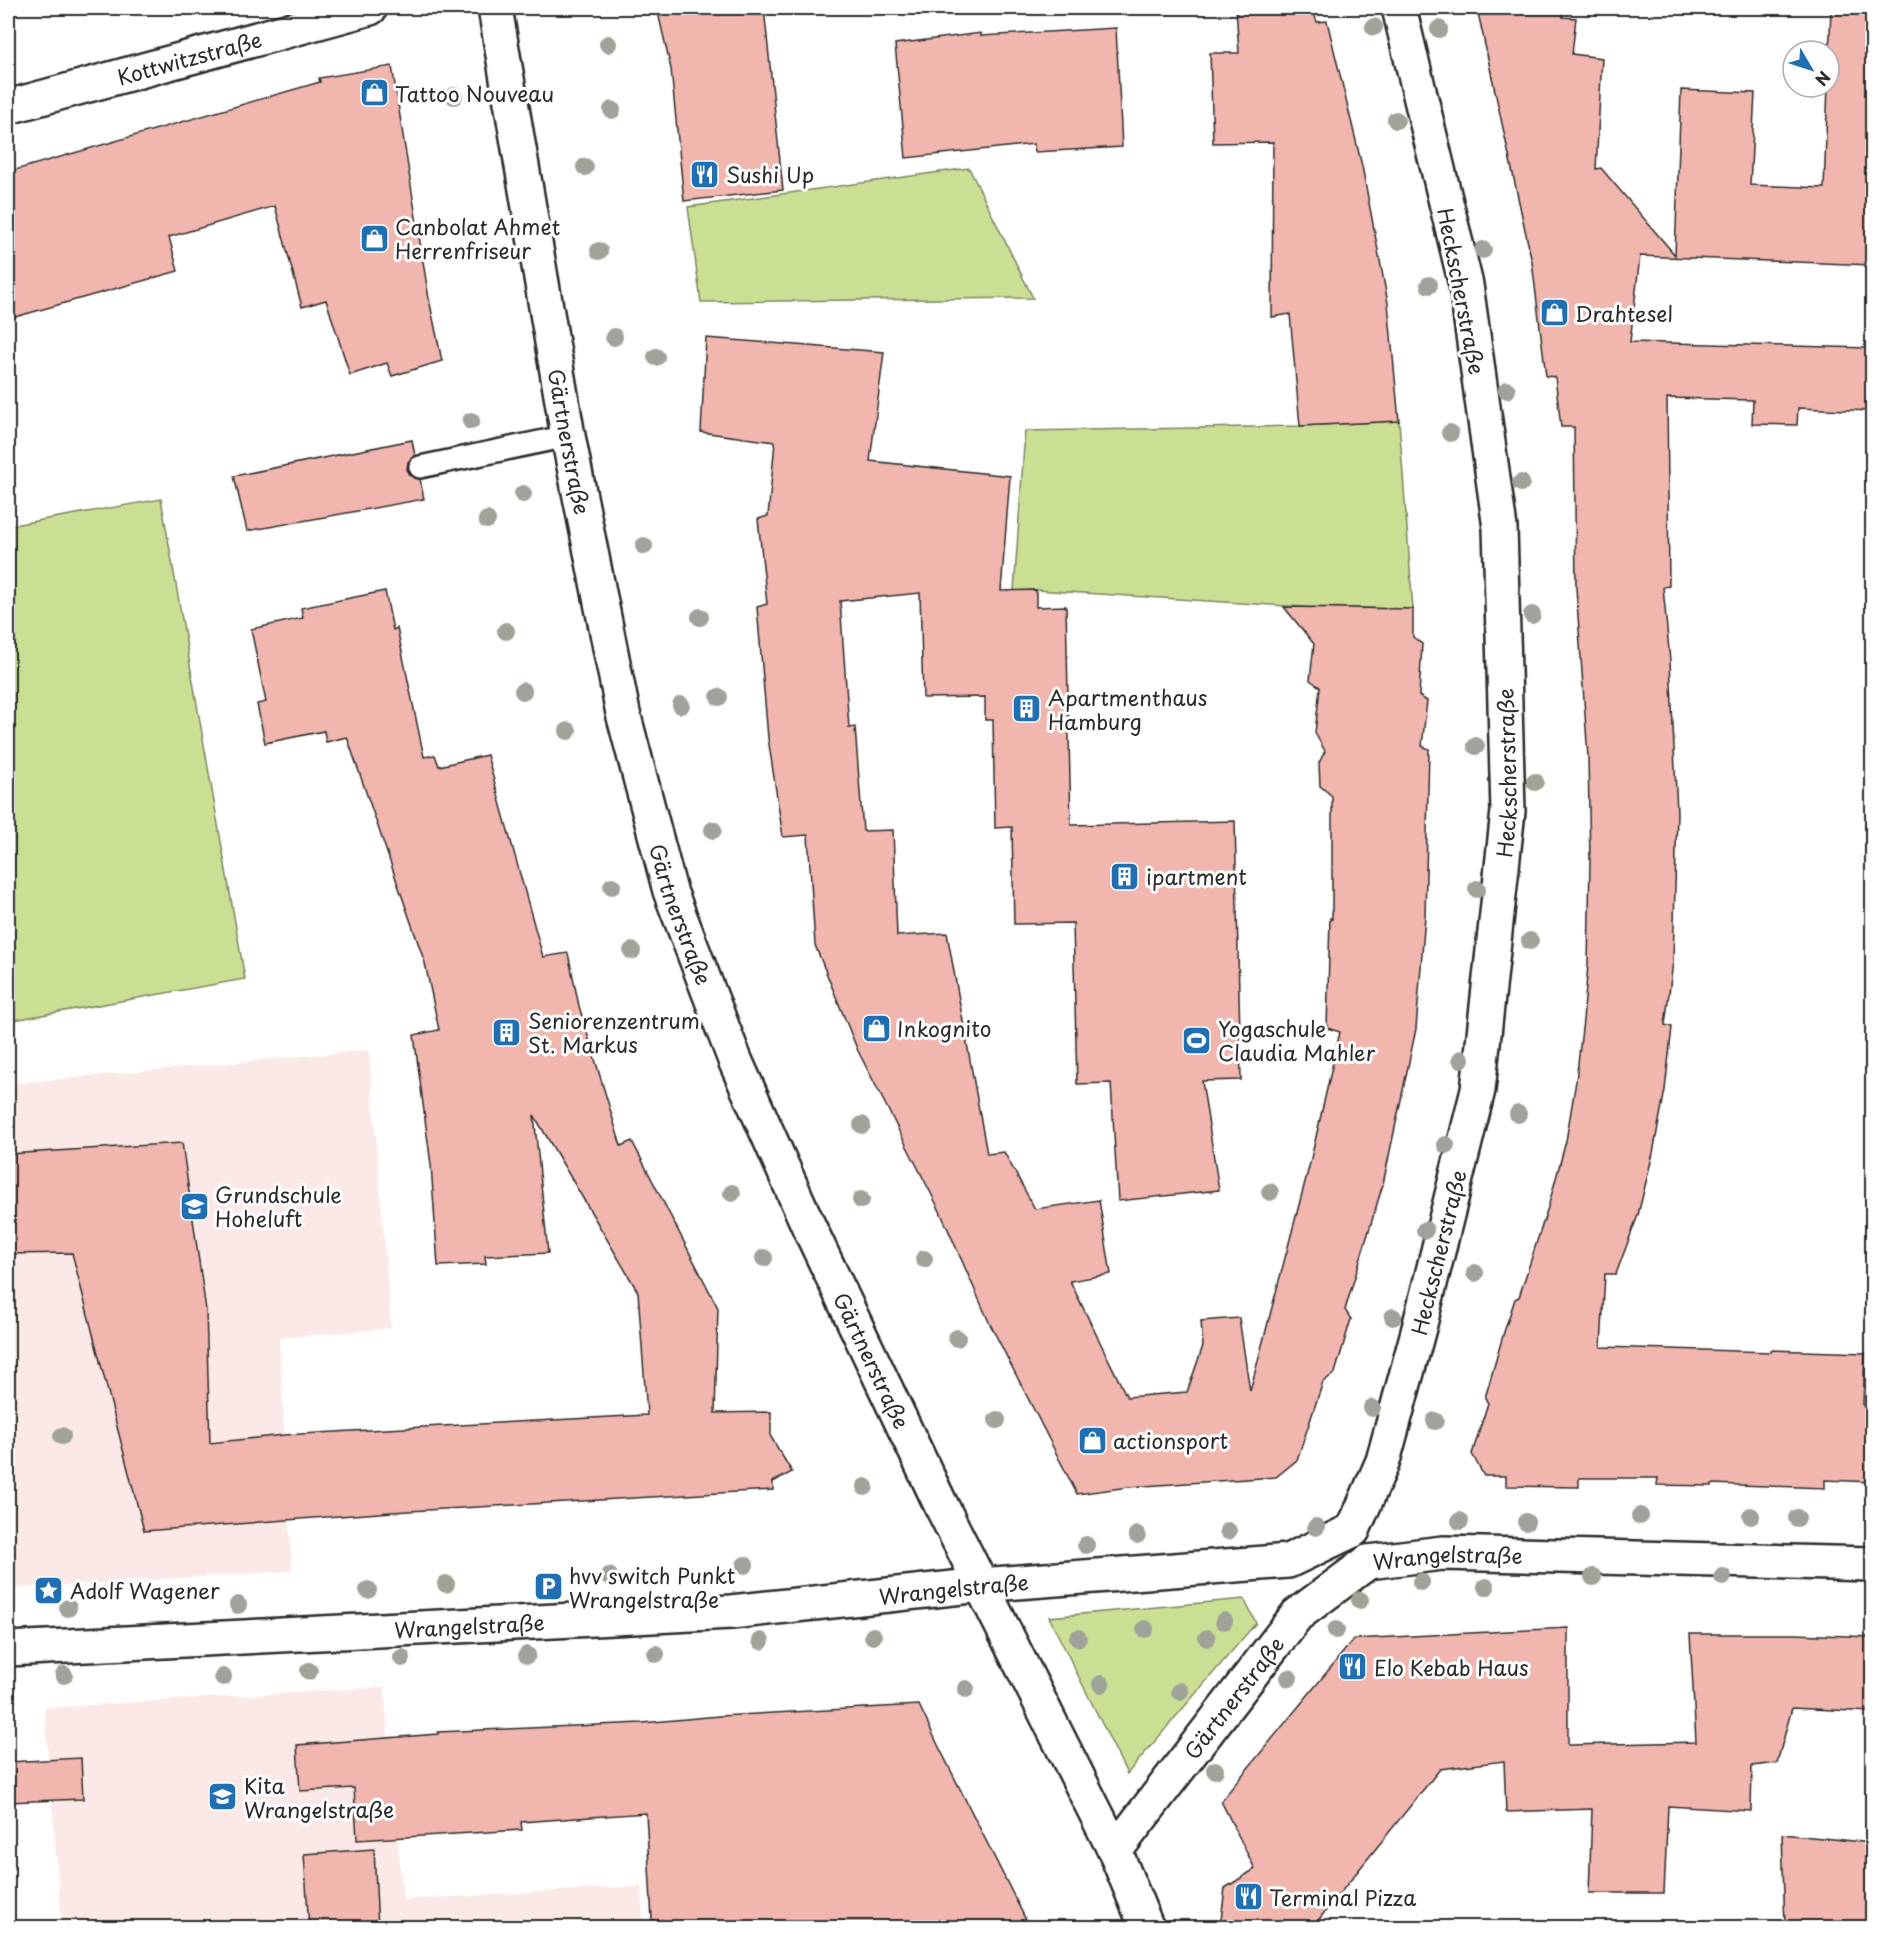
<svg xmlns="http://www.w3.org/2000/svg" width="1880" height="1935" font-family="'Playpen Sans',sans-serif">
<rect width="100%" height="100%" fill="#fff"/>
<filter id="ink" filterUnits="userSpaceOnUse"><feTurbulence type="fractalNoise" baseFrequency=".0167" numOctaves="2"/><feDisplacementMap in="SourceGraphic" scale="12" xChannelSelector="R" yChannelSelector="G"/><feConvolveMatrix kernelMatrix="1 2 1 2 8 2 1 2 1" color-interpolation-filters="sRGB"/></filter>
<g filter="url(#ink)">
<!-- built -->
<g fill="#fbe9e7">
<path d="M 369,1050 L 391,1328 L 279,1338 L 292,1571 L 8,1589 L 8,1084 Z"/>
<path d="M 384,1687 L 403,1900 L 641,1886 L 643,1927 L 62,1927 L 44,1708 Z"/>
</g>
<!-- green -->
<g fill="#cbdf94" stroke="#7b8560" stroke-width="1.5">
<path d="M 969,168 L 1033,298 L 701,302 L 688,207 Z"/>
<path d="M 1399,421 L 1413,609 L 1304,607 L 1036,590 L 1014,591 L 1025,431 L 1300,426 Z"/>
<path d="M 161,499 L 245,979 L 8,1021 L 8,526 Z"/>
<path d="M 1244,1599 L 1256,1623 L 1127,1774 L 1049,1617 Z"/>
</g>
<!-- building -->
<g fill="#f1b6ae" stroke="#2b2b2b" stroke-width="1.5">
<path d="M 657,8 L 764,8 L 783,190 L 684,201 L 671,69 Z"/>
<path d="M 1236,8 L 1312,8 L 1317,22 L 1327,21 L 1362,166 L 1388,303 L 1399,421 L 1300,426 L 1290,314 L 1272,317 L 1273,142 L 1213,143 L 1210,53 L 1239,53 Z"/>
<path d="M 1477,8 L 1561,8 L 1563,17 L 1576,18 L 1572,54 L 1602,58 L 1596,169 L 1601,168 L 1675,255 L 1681,90 L 1755,93 L 1750,185 L 1824,188 L 1831,8 L 1872,8 L 1872,265 L 1640,256 L 1630,342 L 1869,348 L 1868,364 L 1872,364 L 1872,411 L 1798,408 L 1797,425 L 1752,424 L 1753,400 L 1667,398 L 1669,586 L 1663,587 L 1670,661 L 1677,813 L 1673,962 L 1665,1025 L 1672,1027 L 1665,1090 L 1653,1153 L 1638,1215 L 1616,1274 L 1605,1274 L 1601,1347 L 1771,1352 L 1771,1350 L 1865,1353 L 1863,1405 L 1872,1405 L 1872,1482 L 1825,1480 L 1825,1488 L 1712,1484 L 1712,1486 L 1657,1485 L 1658,1478 L 1579,1478 L 1579,1487 L 1506,1486 L 1506,1476 L 1484,1476 L 1472,1454 L 1488,1403 L 1485,1398 L 1504,1332 L 1515,1299 L 1519,1297 L 1549,1204 L 1566,1141 L 1576,1081 L 1583,1020 L 1588,965 L 1590,861 L 1588,757 L 1576,588 L 1574,427 L 1561,427 L 1555,377 L 1546,376 L 1532,262 Z"/>
<path d="M 1116,28 L 1122,147 L 1035,152 L 1034,144 L 906,158 L 895,44 L 981,33 L 981,36 Z"/>
<path d="M 392,66 L 429,299 L 442,361 L 392,376 L 387,363 L 350,375 L 326,300 L 302,307 L 275,206 L 169,237 L 178,271 L 8,319 L 8,172 L 320,82 L 319,78 Z"/>
<path d="M 706,338 L 884,352 L 870,461 L 1010,476 L 1001,591 L 1036,590 L 1036,607 L 1066,606 L 1071,825 L 1235,821 L 1241,1080 L 1202,1081 L 1219,1190 L 1118,1201 L 1111,1083 L 1077,1084 L 1073,923 L 1014,924 L 1012,827 L 995,828 L 993,720 L 985,720 L 985,697 L 923,698 L 920,593 L 840,601 L 849,728 L 855,727 L 863,831 L 893,830 L 897,936 L 947,933 L 987,1154 L 1004,1152 L 1035,1209 L 1099,1200 L 1111,1274 L 1070,1281 L 1127,1397 L 1187,1392 L 1203,1346 L 1201,1321 L 1239,1318 L 1250,1391 L 1310,1163 L 1340,1032 L 1327,1028 L 1330,918 L 1332,919 L 1332,796 L 1320,786 L 1319,763 L 1325,751 L 1315,733 L 1320,687 L 1310,680 L 1314,644 L 1284,607 L 1413,609 L 1413,637 L 1422,644 L 1419,696 L 1427,701 L 1422,746 L 1429,749 L 1425,916 L 1416,1029 L 1383,1184 L 1345,1310 L 1351,1319 L 1335,1373 L 1323,1382 L 1297,1460 L 1276,1477 L 1129,1487 L 1077,1494 L 989,1322 L 939,1209 L 858,1051 L 815,945 L 808,835 L 783,837 L 768,738 L 757,607 L 767,604 L 758,519 L 768,516 L 775,442 L 701,432 Z"/>
<path d="M 412,440 L 415,456 L 408,462 L 407,469 L 411,476 L 420,479 L 424,499 L 247,531 L 234,476 Z"/>
<path d="M 385,591 L 393,630 L 397,628 L 424,757 L 435,755 L 439,766 L 487,755 L 543,957 L 568,953 L 579,1006 L 621,1146 L 632,1141 L 718,1308 L 715,1413 L 771,1412 L 771,1437 L 792,1472 L 773,1482 L 773,1490 L 392,1512 L 144,1531 L 72,1253 L 8,1254 L 8,1154 L 182,1143 L 206,1310 L 210,1443 L 284,1435 L 386,1429 L 647,1415 L 638,1292 L 534,1115 L 548,1253 L 485,1256 L 486,1264 L 438,1266 L 431,1165 L 414,1035 L 439,1030 L 425,963 L 347,737 L 326,742 L 324,731 L 265,743 L 257,704 L 266,702 L 251,629 L 303,618 L 301,608 Z"/>
<path d="M 1568,1628 L 1568,1745 L 1696,1742 L 1690,1634 L 1795,1634 L 1872,1637 L 1872,1712 L 1792,1708 L 1777,1763 L 1752,1766 L 1751,1811 L 1668,1806 L 1664,1893 L 1589,1893 L 1592,1809 L 1506,1812 L 1504,1761 L 1440,1769 L 1312,1928 L 1220,1928 L 1225,1888 L 1255,1869 L 1221,1801 L 1354,1639 Z"/>
<path d="M 919,1705 L 938,1745 L 1030,1928 L 663,1928 L 662,1920 L 652,1920 L 646,1813 L 521,1822 L 522,1830 L 357,1840 L 354,1788 L 300,1791 L 297,1745 L 438,1734 L 438,1732 L 642,1723 L 719,1716 Z"/>
<path d="M 81,1758 L 83,1799 L 8,1802 L 8,1762 Z"/>
<path d="M 1782,1834 L 1872,1843 L 1872,1928 L 1785,1928 Z"/>
<path d="M 374,1849 L 378,1928 L 309,1928 L 304,1854 Z"/>
</g>
<g fill="none" stroke-linecap="round" stroke-linejoin="round">
<defs>
<path id="service" d="M 420,467 L 568,436"/>
<g id="minor">
<path id="s1" d="M 8,107 L 370,8"/>
<path id="s2" d="M 1353,1530 L 1383,1461 L 1419,1328 L 1478,1090 L 1508,811 L 1500,528 L 1466,285 L 1399,8"/>
<path id="s3" d="M 1368,1562 L 1443,1553 L 1872,1564"/>
<path id="s4" d="M 8,1649 L 731,1612 L 981,1585 L 1288,1561 L 1353,1530"/>
<path id="s5" d="M 1115,1851 L 1297,1615 L 1368,1562"/>
</g>
<g id="primary">
<path id="s6" d="M 495,8 L 568,436 L 623,713 L 670,891 L 735,1060 L 809,1227 L 940,1503 L 1115,1851 L 1147,1928"/>
</g>
</defs>
<!-- service casing -->
<use href="#service" stroke="#2b2b2b" stroke-width="26"/>
<!-- minor casing -->
<use href="#minor" stroke="#2b2b2b" stroke-width="38"/>
<!-- primary casing -->
<use href="#primary" stroke="#2b2b2b" stroke-width="38"/>
<!-- service -->
<use href="#service" stroke="#fff" stroke-width="21"/>
<!-- minor -->
<use href="#minor" stroke="#fff" stroke-width="33"/>
<!-- primary -->
<use href="#primary" stroke="#fff" stroke-width="33"/>
</g>
<!-- trees -->
<g fill="#a0a399">
<circle cx="1374" cy="27" r="9"/>
<circle cx="1439" cy="29" r="9"/>
<circle cx="608" cy="44" r="9"/>
<circle cx="454" cy="96" r="9"/>
<circle cx="612" cy="110" r="9"/>
<circle cx="1396" cy="120" r="9"/>
<circle cx="585" cy="167" r="9"/>
<circle cx="1483" cy="250" r="9"/>
<circle cx="599" cy="251" r="9"/>
<circle cx="1429" cy="285" r="9"/>
<circle cx="614" cy="337" r="9"/>
<circle cx="656" cy="357" r="9"/>
<circle cx="1507" cy="390" r="9"/>
<circle cx="471" cy="421" r="9"/>
<circle cx="1450" cy="433" r="9"/>
<circle cx="1521" cy="483" r="9"/>
<circle cx="523" cy="494" r="9"/>
<circle cx="487" cy="520" r="9"/>
<circle cx="644" cy="546" r="9"/>
<circle cx="1532" cy="615" r="9"/>
<circle cx="700" cy="617" r="9"/>
<circle cx="506" cy="631" r="9"/>
<circle cx="523" cy="691" r="9"/>
<circle cx="719" cy="697" r="9"/>
<circle cx="681" cy="705" r="9"/>
<circle cx="568" cy="731" r="9"/>
<circle cx="1476" cy="746" r="9"/>
<circle cx="1535" cy="782" r="9"/>
<circle cx="713" cy="830" r="9"/>
<circle cx="612" cy="886" r="9"/>
<circle cx="1477" cy="889" r="9"/>
<circle cx="1530" cy="941" r="9"/>
<circle cx="632" cy="951" r="9"/>
<circle cx="1461" cy="1059" r="9"/>
<circle cx="1518" cy="1114" r="9"/>
<circle cx="862" cy="1125" r="9"/>
<circle cx="1446" cy="1145" r="9"/>
<circle cx="1270" cy="1192" r="9"/>
<circle cx="732" cy="1193" r="9"/>
<circle cx="861" cy="1200" r="9"/>
<circle cx="1425" cy="1230" r="9"/>
<circle cx="764" cy="1258" r="9"/>
<circle cx="924" cy="1259" r="9"/>
<circle cx="1475" cy="1273" r="9"/>
<circle cx="1393" cy="1317" r="9"/>
<circle cx="957" cy="1338" r="9"/>
<circle cx="1372" cy="1408" r="9"/>
<circle cx="997" cy="1420" r="9"/>
<circle cx="1435" cy="1421" r="9"/>
<circle cx="62" cy="1436" r="9"/>
<circle cx="865" cy="1487" r="9"/>
<circle cx="1640" cy="1516" r="9"/>
<circle cx="1751" cy="1516" r="9"/>
<circle cx="1797" cy="1518" r="9"/>
<circle cx="1460" cy="1521" r="9"/>
<circle cx="1526" cy="1522" r="9"/>
<circle cx="1316" cy="1527" r="9"/>
<circle cx="1228" cy="1531" r="9"/>
<circle cx="1137" cy="1535" r="9"/>
<circle cx="1086" cy="1545" r="9"/>
<circle cx="745" cy="1565" r="9"/>
<circle cx="609" cy="1576" r="9"/>
<circle cx="1593" cy="1577" r="9"/>
<circle cx="1723" cy="1577" r="9"/>
<circle cx="1421" cy="1582" r="9"/>
<circle cx="446" cy="1584" r="9"/>
<circle cx="1486" cy="1587" r="9"/>
<circle cx="368" cy="1590" r="9"/>
<circle cx="1360" cy="1600" r="9"/>
<circle cx="238" cy="1605" r="9"/>
<circle cx="68" cy="1608" r="9"/>
<circle cx="1224" cy="1621" r="9"/>
<circle cx="1145" cy="1629" r="9"/>
<circle cx="1336" cy="1630" r="9"/>
<circle cx="873" cy="1636" r="9"/>
<circle cx="1078" cy="1638" r="9"/>
<circle cx="1207" cy="1638" r="9"/>
<circle cx="761" cy="1641" r="9"/>
<circle cx="656" cy="1654" r="9"/>
<circle cx="527" cy="1655" r="9"/>
<circle cx="402" cy="1658" r="9"/>
<circle cx="309" cy="1671" r="9"/>
<circle cx="64" cy="1675" r="9"/>
<circle cx="223" cy="1677" r="9"/>
<circle cx="1289" cy="1678" r="9"/>
<circle cx="1101" cy="1684" r="9"/>
<circle cx="966" cy="1689" r="9"/>
<circle cx="1180" cy="1691" r="9"/>
<circle cx="1215" cy="1770" r="9"/>
</g>
</g>
<!-- icons -->
<defs>
<symbol id="shop-square" viewBox="-11 -11 22 22"><rect x="-9" y="-9" width="18" height="18" rx="4" fill="#1f6fb2" stroke="#fff"/><path d="M-5-2.5h2.3a2.7 3.5 0 0 1 5.4 0H5L5.5 6h-11ZM-1.5-2.5h3a1.5 2.3 0 0 0-3 0Z" fill="#fff"/></symbol>
<symbol id="restaurant-square" viewBox="-11 -11 22 22"><rect x="-9" y="-9" width="18" height="18" rx="4" fill="#1f6fb2" stroke="#fff"/><path d="M-5-6h1v4h1v-4h1v4h1v-4h1v5L-1.5 .5V6h-2V.5L-5-1ZM5-6V6H3V1.5H1.5Q1.5-4 5-6Z" fill="#fff"/></symbol>
<symbol id="building-square" viewBox="-11 -11 22 22"><rect x="-9" y="-9" width="18" height="18" rx="4" fill="#1f6fb2" stroke="#fff"/><path d="M-4-6H4V6H1V3H-1V6H-4ZM-2.5-4.3h1.7v1.8h-1.7ZM.8-4.3h1.7v1.8H.8ZM-2.5-1h1.7V.8h-1.7ZM.8-1h1.7V.8H.8Z" fill="#fff"/></symbol>
<symbol id="stadium-square" viewBox="-11 -11 22 22"><rect x="-9" y="-9" width="18" height="18" rx="4" fill="#1f6fb2" stroke="#fff"/><path d="M0-5a6.5 5 0 1 0 0 10a6.5 5 0 1 0 0-10ZM-3.5-1.8h7v3.6h-7Z" fill="#fff"/></symbol>
<symbol id="school-square" viewBox="-11 -11 22 22"><rect x="-9" y="-9" width="18" height="18" rx="4" fill="#1f6fb2" stroke="#fff"/><path d="M0-5L7-2L0 1L-7-2ZM-4 1L0 2.5L4 1V4Q0 6-4 4Z" fill="#fff"/></symbol>
<symbol id="parking-square" viewBox="-11 -11 22 22"><rect x="-9" y="-9" width="18" height="18" rx="4" fill="#1f6fb2" stroke="#fff"/><path d="M-3.5-5.5H1a3.5 3.5 0 0 1 0 7H-1V5.5H-3.5ZM-1-3.4V-.6H.8a1.4 1.4 0 0 0 0-2.8Z" fill="#fff"/></symbol>
<symbol id="sight-square" viewBox="-11 -11 22 22"><rect x="-9" y="-9" width="18" height="18" rx="4" fill="#1f6fb2" stroke="#fff"/><path d="M0-6L1.8-2.2L6-1.7L2.9 1.2L3.7 5.4L0 3.3L-3.7 5.4L-2.9 1.2L-6-1.7L-1.8-2.2Z" fill="#fff"/></symbol>
</defs>
<g fill-rule="evenodd">
<use href="#shop-square" x="358" y="76" width="33" height="33"/>
<use href="#restaurant-square" x="688" y="158" width="33" height="33"/>
<use href="#shop-square" x="358" y="222" width="33" height="33"/>
<use href="#shop-square" x="1538" y="296" width="33" height="33"/>
<use href="#building-square" x="1010" y="692" width="33" height="33"/>
<use href="#building-square" x="1108" y="860" width="33" height="33"/>
<use href="#shop-square" x="860" y="1012" width="33" height="33"/>
<use href="#building-square" x="490" y="1016" width="33" height="33"/>
<use href="#stadium-square" x="1180" y="1024" width="33" height="33"/>
<use href="#school-square" x="178" y="1190" width="33" height="33"/>
<use href="#shop-square" x="1076" y="1424" width="33" height="33"/>
<use href="#parking-square" x="532" y="1570" width="33" height="33"/>
<use href="#sight-square" x="32" y="1574" width="33" height="33"/>
<use href="#restaurant-square" x="1336" y="1650" width="33" height="33"/>
<use href="#school-square" x="206" y="1780" width="33" height="33"/>
<use href="#restaurant-square" x="1232" y="1880" width="33" height="33"/>
</g>
<g text-anchor="middle" dominant-baseline="central" stroke-width="6" stroke-linejoin="round" paint-order="stroke">
<!-- street labels -->
<g font-size="21" fill="#2b2b2b" stroke="#fff">
<text stroke="none"><textPath href="#s1" startOffset="188">Kottwitzstraße</textPath></text>
<text transform="translate(1462 291) rotate(79)">Heckscherstraße</text>
<text stroke="none"><textPath href="#s6" startOffset="440">Gärtnerstraße</textPath></text>
<text stroke="none"><textPath href="#s2" startOffset="777">Heckscherstraße</textPath></text>
<text stroke="none"><textPath href="#s6" startOffset="926">Gärtnerstraße</textPath></text>
<text stroke="none"><textPath href="#s2" startOffset="291">Heckscherstraße</textPath></text>
<text stroke="none"><textPath href="#s6" startOffset="1412">Gärtnerstraße</textPath></text>
<text stroke="none"><textPath href="#s3" startOffset="80">Wrangelstraße</textPath></text>
<text stroke="none"><textPath href="#s4" startOffset="948">Wrangelstraße</textPath></text>
<text stroke="none"><textPath href="#s4" startOffset="462">Wrangelstraße</textPath></text>
<text stroke="none"><textPath href="#s5" startOffset="194">Gärtnerstraße</textPath></text>
</g>
<!-- poi labels -->
<g font-size="21" fill="#2b2b2b" stroke="#fff" text-anchor="start">
<text x="395" y="93">Tattoo Nouveau</text>
<text x="726" y="174">Sushi Up</text>
<text x="395" y="226">Canbolat Ahmet<tspan x="395" dy="24">Herrenfriseur</tspan></text>
<text x="1575" y="313">Drahtesel</text>
<text x="1048" y="697">Apartmenthaus<tspan x="1048" dy="24">Hamburg</tspan></text>
<text x="1146" y="876">ipartment</text>
<text x="528" y="1020">Seniorenzentrum<tspan x="528" dy="24">St. Markus</tspan></text>
<text x="897" y="1028">Inkognito</text>
<text x="1218" y="1028">Yogaschule<tspan x="1218" dy="24">Claudia Mahler</tspan></text>
<text x="215" y="1194">Grundschule<tspan x="215" dy="24">Hoheluft</tspan></text>
<text x="1113" y="1440">actionsport</text>
<text x="569" y="1575">hvv switch Punkt<tspan x="569" dy="24">Wrangelstraße</tspan></text>
<text x="70" y="1590">Adolf Wagener</text>
<text x="1374" y="1667">Elo Kebab Haus</text>
<text x="244" y="1785">Kita<tspan x="244" dy="24">Wrangelstraße</tspan></text>
<text x="1269" y="1897">Terminal Pizza</text>
</g>
</g>
<!-- margin -->
<rect width="1880" height="1935" fill="none" stroke="#fff" stroke-width="30"/>
<rect x="15" y="15" width="1850" height="1905" fill="none" stroke="#2b2b2b" stroke-width="2" filter="url(#ink)"/>
<!-- north arrow -->
<g transform="translate(1811 69) rotate(129)"><circle r="28" fill="#ffffff" stroke="#aaaaaa" stroke-width="1.5"/>
<path d="M0-4.5L10 22L0 15L-10 22Z" fill="#1f6fb2"/>
<text y="-9" font-size="16" font-weight="bold" text-anchor="middle" fill="#2b2b2b">N</text>
</g>
</svg>
